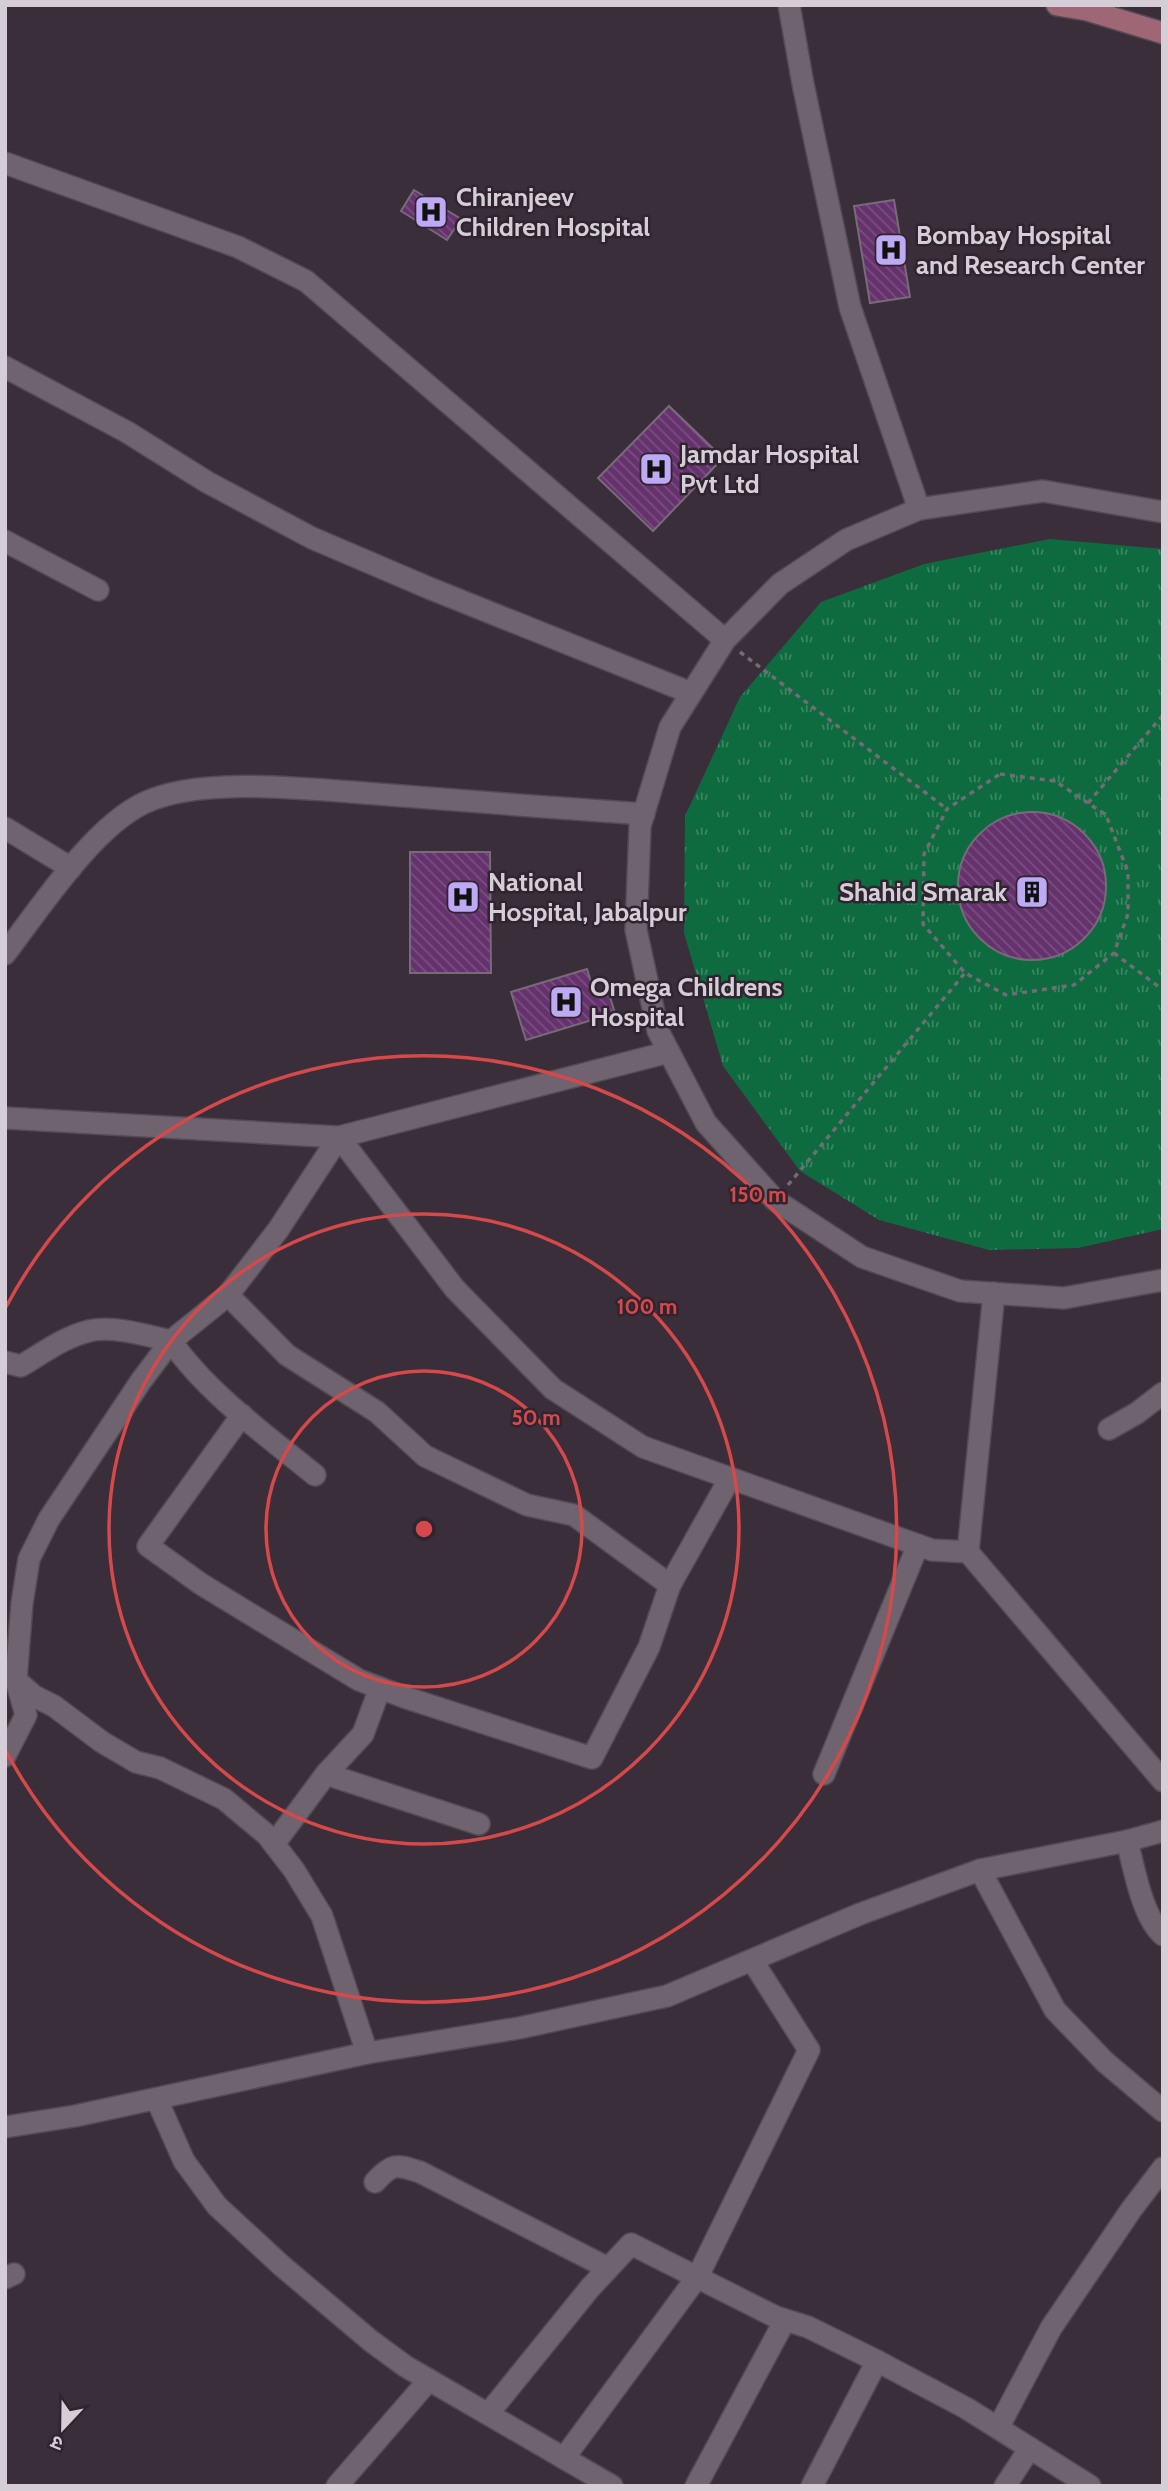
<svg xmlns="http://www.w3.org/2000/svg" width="1168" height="2491" font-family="Cabin,'Noto Sans Devanagari',sans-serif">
<defs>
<pattern id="grass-tufts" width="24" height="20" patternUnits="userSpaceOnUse" patternTransform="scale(1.75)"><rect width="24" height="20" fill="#0d6b3f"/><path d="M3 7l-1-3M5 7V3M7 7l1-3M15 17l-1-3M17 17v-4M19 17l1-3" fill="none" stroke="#3b8663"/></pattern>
<pattern id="building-back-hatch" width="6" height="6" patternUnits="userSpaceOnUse" patternTransform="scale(1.75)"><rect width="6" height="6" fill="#65326d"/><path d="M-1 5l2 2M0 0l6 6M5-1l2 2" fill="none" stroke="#7a4e81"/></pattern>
</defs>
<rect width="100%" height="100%" fill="#392e3a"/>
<!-- grass -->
<path fill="url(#grass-tufts)" d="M 1050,539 L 1163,549 L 1163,1229 L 1078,1248 L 989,1250 L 879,1220 L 800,1171 L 723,1066 L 684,933 L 685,816 L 740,697 L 821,602 L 924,564 Z"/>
<!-- building -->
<g fill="url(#building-back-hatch)" stroke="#776b78" stroke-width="2">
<path d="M 414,190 L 461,219 L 447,240 L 401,211 Z"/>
<path d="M 894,200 L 910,297 L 870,303 L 854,206 Z"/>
<path d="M 669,406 L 723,458 L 653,531 L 598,478 Z"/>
<circle cx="1032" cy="886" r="74"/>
<path d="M 410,852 L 490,852 L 491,973 L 410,973 Z"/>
<path d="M 587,969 L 595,995 L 608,991 L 615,1013 L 526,1040 L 511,992 Z"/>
</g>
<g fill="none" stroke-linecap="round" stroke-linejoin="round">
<defs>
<g id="minor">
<path d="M 789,5 L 803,84 L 850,307 L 919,509"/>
<path d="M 5,367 L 127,432 L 207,482 L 312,538 L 429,588 L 691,693"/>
<path d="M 5,541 L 98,590"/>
<path d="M 5,828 L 71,868"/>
<path d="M 5,954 C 40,908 93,827 144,803 C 204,774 324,791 390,795 C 475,802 559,808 644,814"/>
<path d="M 5,1118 L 339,1137 L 669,1052"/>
<path d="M 339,1137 L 455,1289 L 553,1389 L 643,1447 L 932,1550 L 968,1552"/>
<path d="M 994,1293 L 968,1552 L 1163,1781"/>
<path d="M 228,1295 L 287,1355 L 377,1412 L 425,1456 L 527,1505 L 574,1515 L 670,1585"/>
<path d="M 5,1362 L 21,1366 C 43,1353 64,1337 89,1331 C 113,1325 148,1336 171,1341 C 207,1393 266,1435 315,1475"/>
<path d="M 242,1415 L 148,1546 L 201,1584 L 359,1680 L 404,1697 L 592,1758 L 649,1647 L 670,1585 L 730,1478"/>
<path d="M 1109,1429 L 1137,1413 L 1163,1393"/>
<path d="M 16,1680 L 34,1696 L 54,1706 L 102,1742 L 136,1762 L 160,1768 L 224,1799 L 267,1835 L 294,1870 L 322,1916 L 367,2053"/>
<path d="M 5,1756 L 26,1715 L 16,1680 L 22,1603 L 29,1559 L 49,1519 L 141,1381 L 171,1341 L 228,1295 L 278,1230 L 339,1137"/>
<path d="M 326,1774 L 479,1824"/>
<path d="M 824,1774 L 918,1545"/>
<path d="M 1127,1841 C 1134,1867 1142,1917 1163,1935"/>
<path d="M 274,1844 L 326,1774 L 363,1734 L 380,1688"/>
<path d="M 980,1870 L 1055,2010 L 1105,2062 L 1163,2111"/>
<path d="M 157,2100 L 184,2161 L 217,2206 L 282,2266 L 371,2341 L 405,2366 L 612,2486"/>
<path d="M 375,2182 C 393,2162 397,2165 420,2172 L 608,2268"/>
<path d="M 5,2278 L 14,2274"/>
<path d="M 488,2414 L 590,2288 L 631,2244 L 776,2317 L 808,2327 L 877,2361 L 966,2408 L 1090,2486"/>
<path d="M 998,2428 L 1051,2328 L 1131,2210 L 1163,2168"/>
<path d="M 564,2458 L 698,2276 L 809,2050 L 752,1960"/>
<path d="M 337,2486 L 429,2380"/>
<path d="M 696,2486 L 785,2320"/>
<path d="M 812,2486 L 877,2361"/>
<path d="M 1005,2486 L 1030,2448"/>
</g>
<g id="tertiary">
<path d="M 5,163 L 238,247 L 306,281 L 725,640"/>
<path d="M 1163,512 L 1043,491 L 919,509 L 846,540 L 780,584 L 725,640 L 670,727 L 640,826 L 636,930 L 658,1031 L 669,1052 L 706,1123 L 775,1200 L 862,1257 L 960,1291 L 1064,1298 L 1163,1280"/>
<path d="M 5,2127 L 75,2116 L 367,2053 L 519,2028 L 667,1996 L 860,1914 L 980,1870 L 1127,1841 L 1163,1831"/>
</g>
<path id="primary" d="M 1057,5 L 1087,10 L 1163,33"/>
</defs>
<!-- minor casing -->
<use href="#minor" stroke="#534a54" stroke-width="24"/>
<!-- tertiary casing -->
<use href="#tertiary" stroke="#534a54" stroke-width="24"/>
<!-- primary casing -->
<use href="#primary" stroke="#534a54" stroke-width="24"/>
<!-- path -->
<g stroke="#746b75" stroke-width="3.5" stroke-dasharray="5 5" stroke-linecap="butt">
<path d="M 740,652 L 947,809"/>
<path d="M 1000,774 L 1055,781 L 1106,815 L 1128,872 L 1128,914 L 1114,953 L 1074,985 L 1006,995 L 965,973 L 923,924 L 924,854 L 947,809 Z"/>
<path d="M 1088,803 L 1163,715"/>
<path d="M 1114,953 L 1163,990"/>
<path d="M 788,1185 L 965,973"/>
</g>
<!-- minor -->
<use href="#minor" stroke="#6f6370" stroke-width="21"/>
<!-- tertiary -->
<use href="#tertiary" stroke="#6f6370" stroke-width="21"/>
<!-- primary -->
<use href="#primary" stroke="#9f6776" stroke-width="21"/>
</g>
<!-- distance rings -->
<g fill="none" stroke="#d6494b" stroke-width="3.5">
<circle cx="424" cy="1529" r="158"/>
<circle cx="424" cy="1529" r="315"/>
<path d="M6 1307A473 473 0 1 1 6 1751"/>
</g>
<!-- icons -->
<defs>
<symbol id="hospital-square" viewBox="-11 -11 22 22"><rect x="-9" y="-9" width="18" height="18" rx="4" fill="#bea9f4" stroke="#2f2430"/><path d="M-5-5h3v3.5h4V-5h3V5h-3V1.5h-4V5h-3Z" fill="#111"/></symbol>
<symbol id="building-square" viewBox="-11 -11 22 22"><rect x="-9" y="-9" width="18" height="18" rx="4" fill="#bea9f4" stroke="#2f2430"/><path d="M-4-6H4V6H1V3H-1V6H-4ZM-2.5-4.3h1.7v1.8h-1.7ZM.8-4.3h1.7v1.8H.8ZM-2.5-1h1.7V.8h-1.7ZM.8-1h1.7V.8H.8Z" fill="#111"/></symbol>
</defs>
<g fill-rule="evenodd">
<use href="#hospital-square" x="412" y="193" width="38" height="38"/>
<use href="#hospital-square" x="872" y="231" width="38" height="38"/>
<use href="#hospital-square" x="637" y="450" width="38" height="38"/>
<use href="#building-square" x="1013" y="873" width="38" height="38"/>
<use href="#hospital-square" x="444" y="878" width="38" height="38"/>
<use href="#hospital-square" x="547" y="983" width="38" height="38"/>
</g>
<g text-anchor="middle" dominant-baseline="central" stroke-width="5" stroke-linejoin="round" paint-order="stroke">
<!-- poi labels -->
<g font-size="26" font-weight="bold" fill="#d5ced6" stroke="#2f2430" text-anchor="start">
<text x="456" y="197">Chiranjeev<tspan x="456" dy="30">Children Hospital</tspan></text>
<text x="916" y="235">Bombay Hospital<tspan x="916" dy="30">and Research Center</tspan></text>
<text x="680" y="454">Jamdar Hospital<tspan x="680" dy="30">Pvt Ltd</tspan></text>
<text x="488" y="882">National<tspan x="488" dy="30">Hospital, Jabalpur</tspan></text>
<text x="1007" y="892" text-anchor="end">Shahid Smarak</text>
<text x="590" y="987">Omega Childrens<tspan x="590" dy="30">Hospital</tspan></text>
</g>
</g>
<circle cx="424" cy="1529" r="10" fill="#d6494b" stroke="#2f2430" stroke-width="3.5"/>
<g font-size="21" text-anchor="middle" font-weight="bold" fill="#d6494b" stroke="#2f2430" stroke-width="5" stroke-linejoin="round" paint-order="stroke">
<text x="758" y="1202">150 m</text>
<text x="647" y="1314">100 m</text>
<text x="536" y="1425">50 m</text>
</g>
<!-- border -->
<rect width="1168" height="2491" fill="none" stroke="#d5ced6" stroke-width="14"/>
<!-- north arrow -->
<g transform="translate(63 2428) rotate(202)" stroke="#2f2430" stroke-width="5" paint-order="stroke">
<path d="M0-5L12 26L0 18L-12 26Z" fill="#d5ced6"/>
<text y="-10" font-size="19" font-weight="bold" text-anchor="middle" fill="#d5ced6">उ</text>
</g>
</svg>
